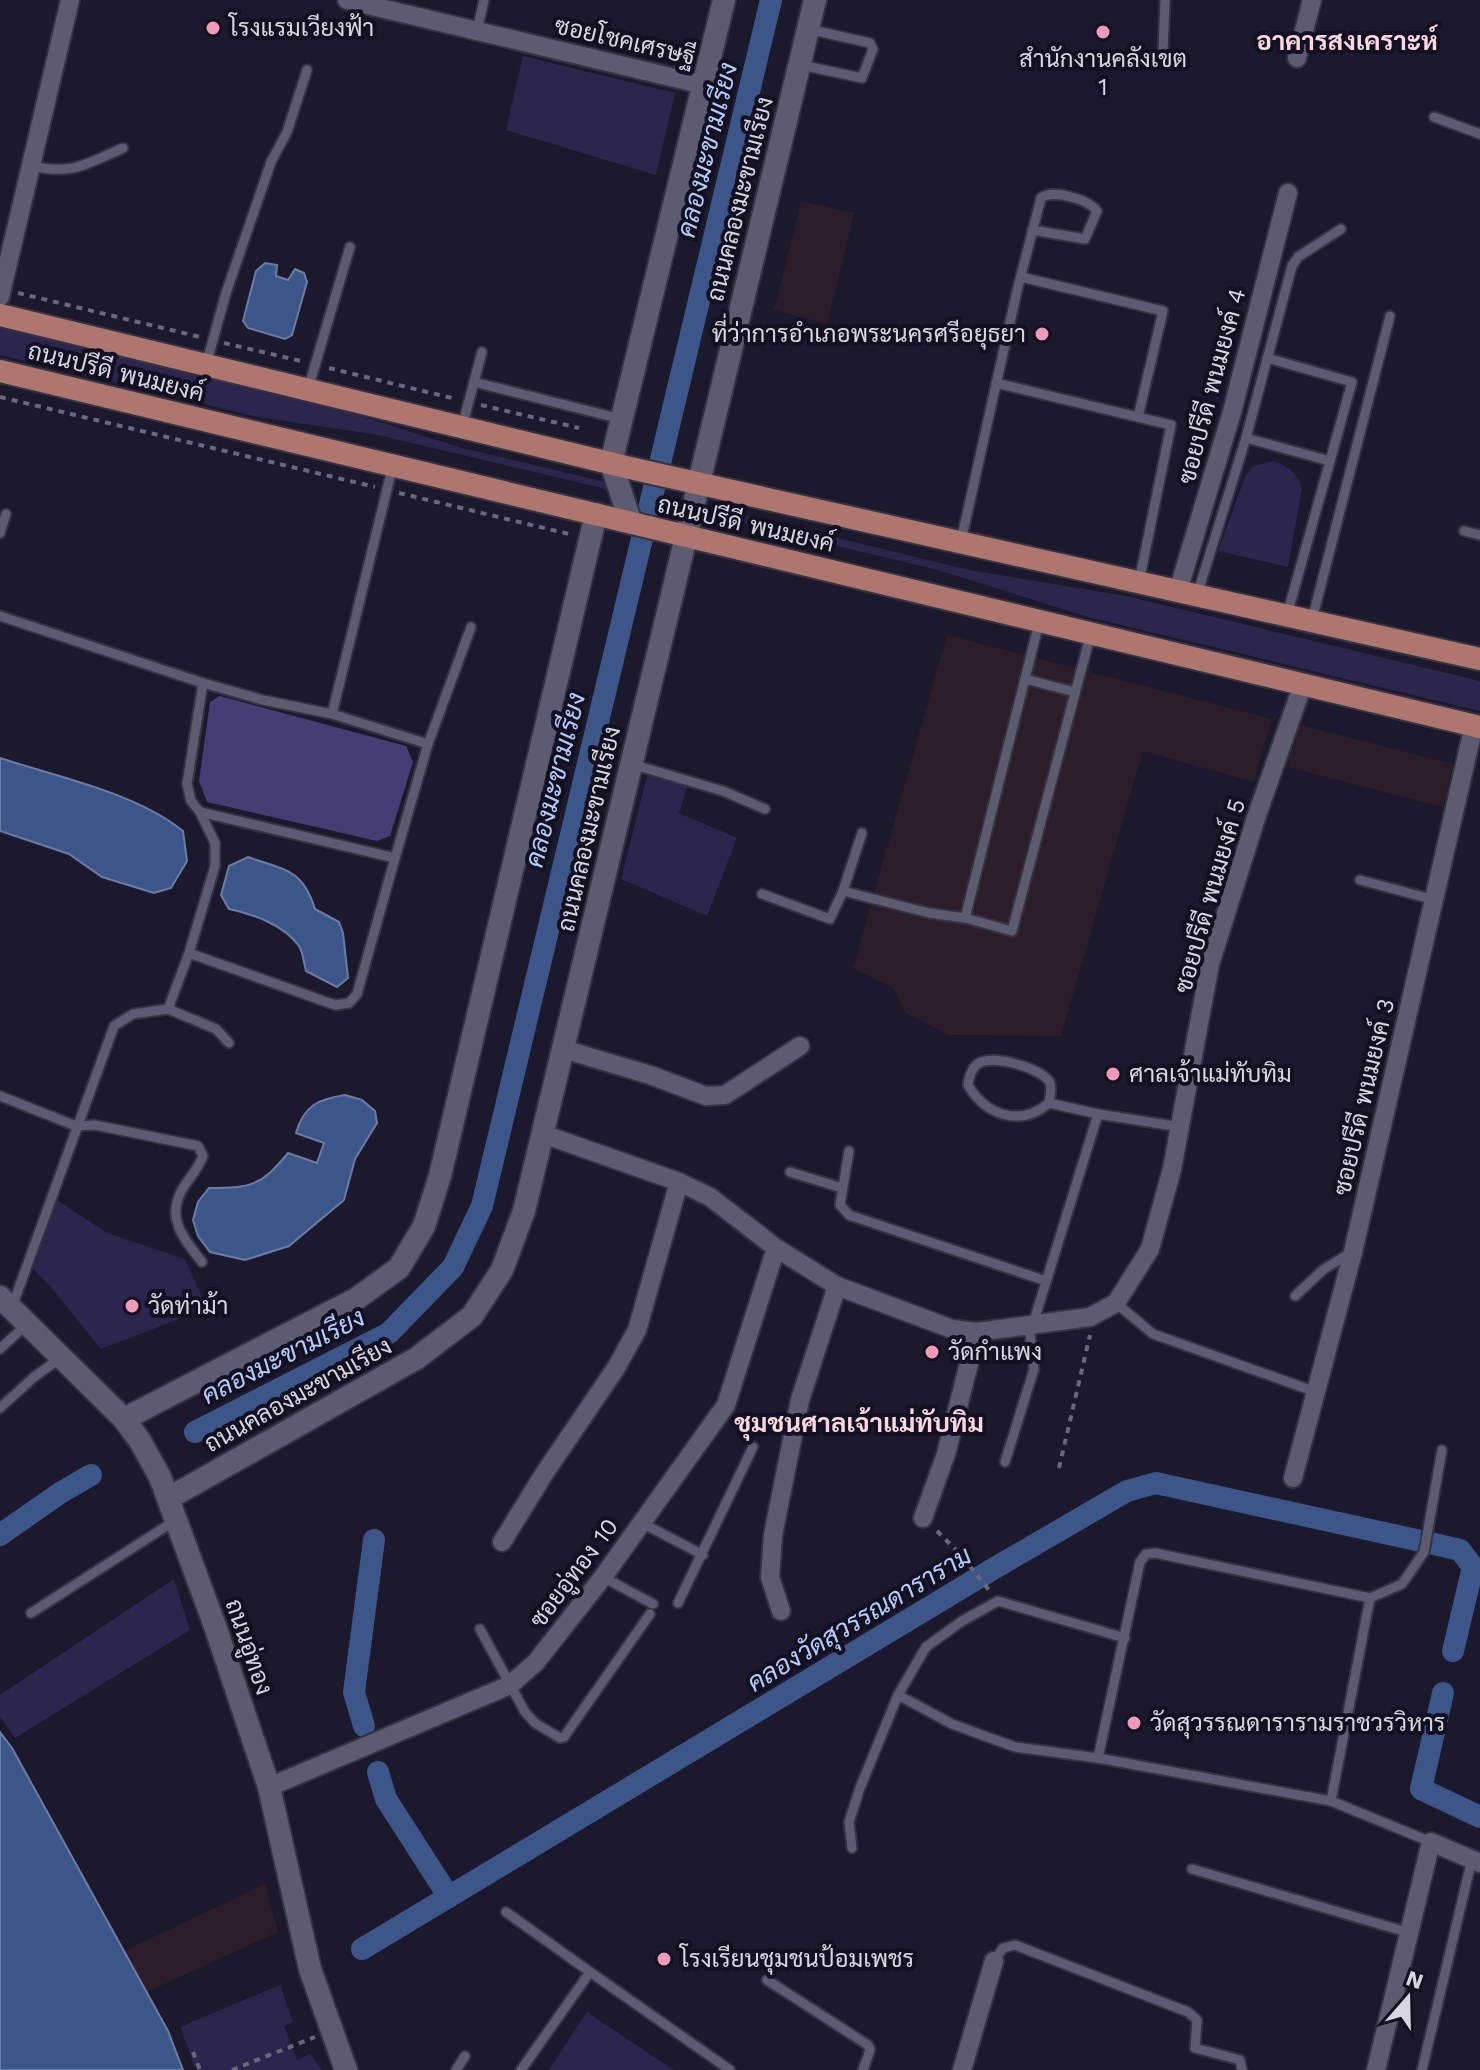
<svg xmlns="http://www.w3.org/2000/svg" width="1480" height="2070" font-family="'Work Sans',Sarabun,sans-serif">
<rect width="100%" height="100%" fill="#1b192b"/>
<!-- commercial -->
<g fill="#2b1e2a">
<path d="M 801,201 L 854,213 L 827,324 L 774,310 Z"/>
<path d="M 947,635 L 1272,719 L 1254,782 L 1143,751 L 1061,1036 L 948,1035 L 906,1013 L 893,988 L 853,968 Z"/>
<path d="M 1300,725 L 1453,764 L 1443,807 L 1287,767 Z"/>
<path d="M 265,1884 L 278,1932 L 147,1992 L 124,1951 Z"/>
</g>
<!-- green -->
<g fill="#2c254e">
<path d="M 523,56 L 675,93 L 656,175 L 506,130 Z"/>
<path d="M 0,326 L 317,402 L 459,447 L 609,483 L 610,490 L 378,435 L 253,416 L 0,355 Z"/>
<path d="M 1273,461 C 1288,466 1296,472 1302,488 L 1288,567 L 1218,551 L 1245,477 L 1252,467 Z"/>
<path d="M 731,512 L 969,570 L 1126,596 L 1480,681 L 1480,711 L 1088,617 L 938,570 L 729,520 L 726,515 Z"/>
<path d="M 648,772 L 688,785 L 679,813 L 737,838 L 707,916 L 621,879 Z"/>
<path d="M 57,1200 L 107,1233 L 185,1259 L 207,1308 L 101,1349 L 50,1286 L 33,1269 Z"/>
<path d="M 174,1579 L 190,1630 L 15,1738 L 0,1716 L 0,1695 Z"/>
<path d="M 280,1985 L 293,2022 L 284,2026 L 297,2060 L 310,2054 L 322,2070 L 196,2070 L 180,2027 Z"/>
<path d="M 587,2012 L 674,2070 L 549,2070 Z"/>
</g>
<!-- forest -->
<path fill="#453d73" d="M 220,696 L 406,746 L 413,762 L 390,836 L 377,841 L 207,802 L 199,781 L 210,702 Z"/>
<!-- water -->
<g fill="#3d5689" stroke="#6b7da4" stroke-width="2">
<path d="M 265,263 L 277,265 L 276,276 L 288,280 L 295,269 L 304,273 L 307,282 L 292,335 L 285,339 L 248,328 L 243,321 L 256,271 Z"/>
<path d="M 0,758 C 58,777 136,793 183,831 L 187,861 L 171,888 L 154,893 L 102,877 L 69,854 L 0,831 Z"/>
<path d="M 248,857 C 284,870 302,868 315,909 L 339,922 L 343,933 L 348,978 L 337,987 L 306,971 C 304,964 303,952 299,946 C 284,925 253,914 229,909 L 221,895 L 229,866 Z"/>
<path d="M 345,1095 L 362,1100 L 375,1111 L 377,1123 L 355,1159 L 344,1200 L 289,1246 L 245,1260 L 210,1252 L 198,1236 L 193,1220 L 198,1202 L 209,1188 C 251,1188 261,1186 288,1153 L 317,1163 L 324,1143 L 296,1133 C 304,1105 319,1099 345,1095 Z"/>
<path d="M 0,1732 L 12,1748 L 168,2031 L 183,2070 L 0,2070 Z"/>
</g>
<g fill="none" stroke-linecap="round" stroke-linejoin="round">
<!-- canal -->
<g stroke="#3d5689" stroke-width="22">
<path d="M 195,1432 L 389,1333 L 453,1267 L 482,1206 L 771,0"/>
<path d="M 0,1535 L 60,1493 L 91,1475"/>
<path d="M 1430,1543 L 1460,1550 L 1473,1567 L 1453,1651"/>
<path d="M 1443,1693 L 1421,1789 L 1480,1817"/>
<path d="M 364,1726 L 354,1692 L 374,1540"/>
<path d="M 378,1772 L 386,1799 L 449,1897"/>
<path d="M 362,1949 L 993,1569 L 1127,1491 L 1156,1483 L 1421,1541"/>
</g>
<defs>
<g id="service">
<path d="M 477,31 L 484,0"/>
<path d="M 1163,52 L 1165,0"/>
<path d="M 801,65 L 862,78 L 873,49 L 870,43 L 808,29"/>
<path d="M 1434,117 L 1480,134"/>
<path d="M 31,166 C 74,175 84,165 123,148"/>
<path d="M 1021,277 L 1163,311 L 1138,417"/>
<path d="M 1267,358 L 1352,382 L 1330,461"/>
<path d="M 206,365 L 226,293 L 271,162 L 287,132 L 307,70"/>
<path d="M 474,382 L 621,419"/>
<path d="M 996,383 L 1171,425 L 1139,582"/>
<path d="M 308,389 L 350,247"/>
<path d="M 462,427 L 482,352"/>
<path d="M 1246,438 L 1292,266 L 1298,257 L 1341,229"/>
<path d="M 1464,531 L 1480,535"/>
<path d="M 0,533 L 6,514"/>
<path d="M 961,541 L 1017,291 C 1025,260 1033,229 1041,198 C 1052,189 1088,199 1097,211 L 1085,239 L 1032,230"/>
<path d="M 1197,595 L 1246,438 L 1330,461 L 1287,615"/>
<path d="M 0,616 L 203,683 L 263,700 L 332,714 L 428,744 L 395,858 L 200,812"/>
<path d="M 1312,620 L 1390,316"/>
<path d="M 1039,623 L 965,918 L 1012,931 L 1091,633"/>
<path d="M 1025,679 L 1075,692"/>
<path d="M 203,683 L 187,784 L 191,801 L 200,812 L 215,843 L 215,866 L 189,953 L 335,1005 L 349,1003 L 357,994 L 395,858"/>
<path d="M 332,714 L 393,465"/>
<path d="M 428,744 L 471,627"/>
<path d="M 631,764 L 723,791 L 765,809"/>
<path d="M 1360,880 L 1435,900"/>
<path d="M 843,891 L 929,913 L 965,918"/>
<path d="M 762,894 L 830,919 L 843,891 L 862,833"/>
<path d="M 168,1009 L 216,1029 L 229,1043"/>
<path d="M 0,1096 L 76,1126 L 95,1125 L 198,1146 L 203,1156 C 198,1169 190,1177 183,1188 C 165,1218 184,1239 202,1262"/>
<path d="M 1049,1103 C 1021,1127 986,1116 968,1085 C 969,1077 971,1068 979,1063 C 992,1054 1043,1068 1050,1083 C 1052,1088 1050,1097 1049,1103 L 1098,1114"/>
<path d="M 849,1151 L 840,1205 L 849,1215 L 1046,1281"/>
<path d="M 790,1172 L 842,1188"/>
<path d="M 1295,1296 L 1324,1269 L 1352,1252"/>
<path d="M 1116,1303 L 1153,1334 L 1316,1392"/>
<path d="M 12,1307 L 114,1026 L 133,1014 L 168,1009 L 189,953"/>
<path d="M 1033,1324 L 1098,1114 L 1180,1127"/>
<path d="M 0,1349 L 28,1323"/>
<path d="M 0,1408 L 34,1377 L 62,1357"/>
<path d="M 1005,1462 L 1034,1369 L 1029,1325"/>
<path d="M 642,1523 L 703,1555"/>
<path d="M 603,1577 L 653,1604"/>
<path d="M 1370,1598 L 1402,1584 L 1424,1552 L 1442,1450"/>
<path d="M 678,1603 L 753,1447"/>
<path d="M 31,1613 L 176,1520"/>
<path d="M 480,1629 L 525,1712 L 535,1723 L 560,1738 L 564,1737 L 650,1614"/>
<path d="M 1125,1638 L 998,1601 L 962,1621 L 926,1647 L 898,1695 L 952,1724 L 1015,1747 L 1098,1758 L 1331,1801"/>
<path d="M 1098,1758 L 1140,1562 L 1146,1554 L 1155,1553 L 1370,1598 L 1331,1801 L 1431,1842"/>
<path d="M 852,1848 L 849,1822 L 860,1788 L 898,1695"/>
<path d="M 1192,1869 L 1410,1933"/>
<path d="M 506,1912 L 590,1972"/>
<path d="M 994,1961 L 1003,1948 L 1015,1945 L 1188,2012 L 1197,2020 L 1195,2048 L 1240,2060 L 1242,2070"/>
<path d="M 767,1980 L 868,2045 L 870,2050 L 863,2070"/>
<path d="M 456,2070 L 465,2056"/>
<path d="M 521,2070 L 590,1972 L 730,2070"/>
<path d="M 1422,2070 L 1472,1859"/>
</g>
<g id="minor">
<path d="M 347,0 L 704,85"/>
<path d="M 1297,58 L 1312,0"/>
<path d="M 0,297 L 70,0"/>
<path d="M 1178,591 L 1232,412 L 1288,193"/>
<path d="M 563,1049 L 650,1075 L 706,1096 L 725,1095 L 800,1046"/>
<path d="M 543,1134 L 679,1182 L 710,1197 L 776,1248 L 837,1286 L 952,1329 L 977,1332 L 1090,1317 L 1116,1303 L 1150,1249 L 1172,1169 L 1210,964 L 1256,818 L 1303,684"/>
<path d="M 1293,1478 L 1353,1252 L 1474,725"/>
<path d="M 923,1518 L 946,1454 L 977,1332"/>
<path d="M 502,1542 L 544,1474 L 616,1368 L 637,1330 L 679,1182"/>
<path d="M 781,1611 L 770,1577 L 773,1535 L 800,1400 L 837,1286"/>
<path d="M 269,1787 L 510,1685 L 536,1662 L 603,1577 L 726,1405 L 776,1248"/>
<path d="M 962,2070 L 994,1961"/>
<path d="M 1376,2070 L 1431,1842 L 1480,1863"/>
</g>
<g id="tertiary">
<path d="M 631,523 L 611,463 L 724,0"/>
<path d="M 124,1419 L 356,1299 L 399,1268 L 424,1226 L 440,1176 L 596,514"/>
<path d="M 169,1498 L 417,1358 L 472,1316 L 502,1270 L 524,1211 L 815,0"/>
</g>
<path id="secondary" d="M 0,1297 L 124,1419 L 140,1441 L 160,1477 L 215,1626 L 269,1787 L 310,1969 L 346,2070"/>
<g id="primary">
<path d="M 0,315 L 630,468 L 1480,659"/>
<path d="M 0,371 L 1480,727"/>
</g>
</defs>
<!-- service casing -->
<use href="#service" stroke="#343341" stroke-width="13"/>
<!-- minor casing -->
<use href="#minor" stroke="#343341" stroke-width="22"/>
<!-- tertiary casing -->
<use href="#tertiary" stroke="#343341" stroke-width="26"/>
<!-- secondary casing -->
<use href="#secondary" stroke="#343341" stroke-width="26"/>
<!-- primary casing -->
<use href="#primary" stroke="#343341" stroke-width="26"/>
<!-- path -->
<g stroke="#6a6979" stroke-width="4" stroke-dasharray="6 6" stroke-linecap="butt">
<path d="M 18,293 L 200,337"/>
<path d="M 224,343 L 301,361"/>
<path d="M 329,368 L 456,399"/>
<path d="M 0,397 L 375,487"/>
<path d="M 481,405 L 579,428"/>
<path d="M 399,493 L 569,534"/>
<path d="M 1059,1468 L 1090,1335"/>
<path d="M 937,1531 L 960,1554 L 989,1590"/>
<path d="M 193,2052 L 200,2070"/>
<path d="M 232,2070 L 315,2037"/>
</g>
<!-- service -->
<use href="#service" stroke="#5d5b70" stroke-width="9"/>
<!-- minor -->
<use href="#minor" stroke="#5d5b70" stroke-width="18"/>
<!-- tertiary -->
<use href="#tertiary" stroke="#5d5b70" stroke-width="22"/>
<!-- secondary -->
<use href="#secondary" stroke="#5d5b70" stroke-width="22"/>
<!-- primary -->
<use href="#primary" stroke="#af766f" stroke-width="22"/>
</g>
<!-- markers -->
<g fill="#f09ab7" stroke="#121021" stroke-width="3">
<circle cx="213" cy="28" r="8"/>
<circle cx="1103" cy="32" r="8"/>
<circle cx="1042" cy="334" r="8"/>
<circle cx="1113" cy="1074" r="8"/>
<circle cx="132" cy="1306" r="8"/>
<circle cx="932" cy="1352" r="8"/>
<circle cx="1134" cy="1723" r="8"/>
<circle cx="664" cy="1959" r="8"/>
</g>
<g text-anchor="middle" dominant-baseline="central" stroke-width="8" stroke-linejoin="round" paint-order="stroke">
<!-- poi labels -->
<g font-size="24" fill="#d7d7e3" stroke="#121021" text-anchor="start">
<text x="229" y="28">โรงแรมเวียงฟ้า</text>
<text x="1103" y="59" text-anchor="middle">สำนักงานคลังเขต<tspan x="1103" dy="28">1</tspan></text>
<text x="1026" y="334" text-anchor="end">ที่ว่าการอำเภอพระนครศรีอยุธยา</text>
<text x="1129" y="1074">ศาลเจ้าแม่ทับทิม</text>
<text x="148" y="1306">วัดท่าม้า</text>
<text x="948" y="1352">วัดกำแพง</text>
<text x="1150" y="1723">วัดสุวรรณดารารามราชวรวิหาร</text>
<text x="680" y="1959">โรงเรียนชุมชนป้อมเพชร</text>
</g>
<!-- street labels -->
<g font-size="24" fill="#d7d7e3" stroke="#121021">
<text transform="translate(625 41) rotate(13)">ซอยโชคเศรษฐี</text>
<text transform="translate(740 199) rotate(-76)">ถนนคลองมะขามเรียง</text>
<text transform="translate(116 372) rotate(14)">ถนนปรีดี พนมยงค์</text>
<text transform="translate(1212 386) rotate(-75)">ซอยปรีดี พนมยงค์ 4</text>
<text transform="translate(746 524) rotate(13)">ถนนปรีดี พนมยงค์</text>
<text transform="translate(589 829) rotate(-77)">ถนนคลองมะขามเรียง</text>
<text transform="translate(1210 896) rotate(-74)">ซอยปรีดี พนมยงค์ 5</text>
<text transform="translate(1364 1097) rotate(-77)">ซอยปรีดี พนมยงค์ 3</text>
<text transform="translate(298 1395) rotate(-29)">ถนนคลองมะขามเรียง</text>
<text transform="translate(574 1573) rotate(-53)">ซอยอู่ทอง 10</text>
<text transform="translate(249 1647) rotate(71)">ถนนอู่ทอง</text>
</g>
<!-- neighbourhood labels -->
<g font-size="26" font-weight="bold" fill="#fad8e2" stroke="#121021">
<text x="1347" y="41">อาคารสงเคราะห์</text>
<text x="859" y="1423">ชุมชนศาลเจ้าแม่ทับทิม</text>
</g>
<!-- water labels -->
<g font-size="26" font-style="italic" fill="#b3ccfb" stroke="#121021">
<text transform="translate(707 150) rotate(-76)">คลองมะขามเรียง</text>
<text transform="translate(555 780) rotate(-76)">คลองมะขามเรียง</text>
<text transform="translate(283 1356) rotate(-27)">คลองมะขามเรียง</text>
<text transform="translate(859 1619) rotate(-31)">คลองวัดสุวรรณดาราราม</text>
</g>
</g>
<!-- north arrow -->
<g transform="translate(1408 1998) rotate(20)" stroke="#121021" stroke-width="6" paint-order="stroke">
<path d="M0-6L14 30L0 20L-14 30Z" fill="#d7d7e3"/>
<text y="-12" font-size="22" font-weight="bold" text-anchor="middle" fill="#d7d7e3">N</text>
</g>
</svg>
